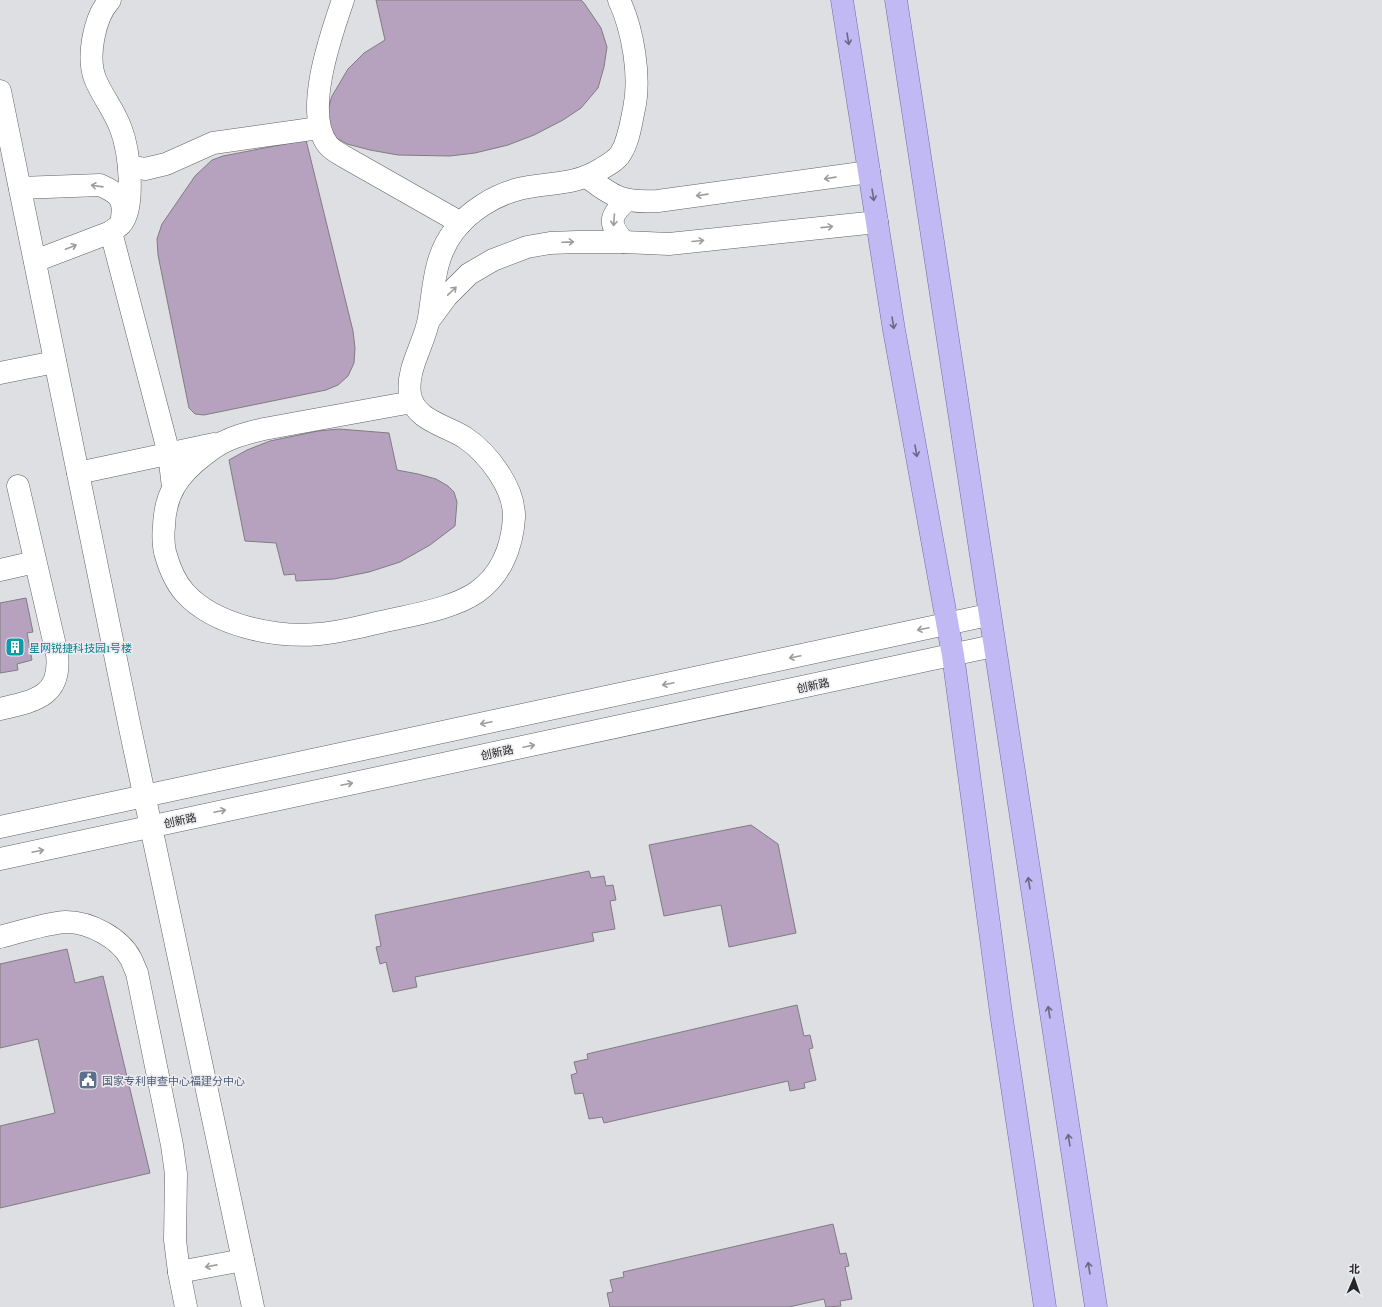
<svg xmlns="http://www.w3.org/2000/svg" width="1382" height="1307" font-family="'Playfair Display','Noto Sans SC',serif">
<rect width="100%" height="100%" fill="#dedfe2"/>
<!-- building -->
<g fill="#b6a2bf" stroke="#7f7d80">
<path d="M 376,0 L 581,0 L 584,3 L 601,28 L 607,47 L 604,67 L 598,88 L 581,108 L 563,120 L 534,135 L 508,145 L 475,153 L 450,156 L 398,155 L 370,150 L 347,144 L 331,135 L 328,109 L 332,96 L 348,69 L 364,53 L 385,40 Z"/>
<path d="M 306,140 L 353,331 L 355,348 L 354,363 L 348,376 L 338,385 L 326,390 L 204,415 L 195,414 L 189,408 L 158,255 L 157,239 L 162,224 L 195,176 L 212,160 L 223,156 Z"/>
<path d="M 339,429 L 389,433 L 397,470 L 418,474 L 436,479 L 448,486 L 454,492 L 457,502 L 455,526 L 430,545 L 400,562 L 369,572 L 334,579 L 296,581 L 295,574 L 284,575 L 276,543 L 245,541 L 229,460 L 247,450 L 270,441 L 318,431 Z"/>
<path d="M 26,598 L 33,632 L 27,633 L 32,660 L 17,664 L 18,670 L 0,673 L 0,603 Z"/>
<path d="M 751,825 L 778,844 L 796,933 L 729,947 L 721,905 L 664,916 L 649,845 Z"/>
<path d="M 589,871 L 591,878 L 604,876 L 606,886 L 613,885 L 616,900 L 610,901 L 615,929 L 592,933 L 594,941 L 415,977 L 417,987 L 393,992 L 386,962 L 380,964 L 376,947 L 381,946 L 375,915 Z"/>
<path d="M 67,949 L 75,983 L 103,976 L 150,1173 L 0,1208 L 0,1126 L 55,1113 L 38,1039 L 0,1048 L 0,964 Z"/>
<path d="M 797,1005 L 804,1036 L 810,1035 L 813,1048 L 809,1049 L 816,1080 L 804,1083 L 805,1088 L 790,1091 L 788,1081 L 604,1123 L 602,1117 L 589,1119 L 583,1093 L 575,1094 L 571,1075 L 577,1073 L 574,1062 L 588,1059 L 587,1054 Z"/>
<path d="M 833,1224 L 840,1254 L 846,1253 L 849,1266 L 845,1267 L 852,1299 L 840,1301 L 841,1306 L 826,1307 L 824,1299 L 789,1307 L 610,1307 L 607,1293 L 613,1292 L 610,1280 L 624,1277 L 623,1272 Z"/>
</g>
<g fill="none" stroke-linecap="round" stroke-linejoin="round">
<defs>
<g id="minor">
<path d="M 343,0 C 331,35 303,113 328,145 C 332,150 338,153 343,156 L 461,223"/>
<path d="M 0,91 L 130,728 L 253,1307"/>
<path d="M 129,166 L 145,169 L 166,164 L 213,143 L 319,128"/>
<path d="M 587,177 C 615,198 623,203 658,201 L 869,172"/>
<path d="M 20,188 L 100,185 C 118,193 125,198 122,218"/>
<path d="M 111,232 L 169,454 L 173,487"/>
<path d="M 624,242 C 608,224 609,216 627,200"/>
<path d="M 35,261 L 111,232 C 114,229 118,227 121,224 C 136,207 129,150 121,129 C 115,112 103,97 96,81 C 86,59 94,17 110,0"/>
<path d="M 430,319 L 447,296 L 469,274 L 493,260 L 527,247 L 550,243 L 577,242 L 624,242 L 669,244 L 877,222"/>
<path d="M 0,373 L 55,362"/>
<path d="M 412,402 L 264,429 C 251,432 238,435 226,441 C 218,444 211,450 204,455 C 179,474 165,493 164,526 C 163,535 163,543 165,552 C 169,567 175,582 185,593 C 215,626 276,638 319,634 C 343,632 366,625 390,620 C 417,614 454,608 477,592 C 501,575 512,547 514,518 C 515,488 488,453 464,437 C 445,425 414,420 410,394 C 406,369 425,343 429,318 C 434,287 434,257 454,231 C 469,211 495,195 519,189 C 548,182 574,186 601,169 C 608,165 617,160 621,153 C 629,140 631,123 634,109 C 641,77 633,30 619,0"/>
<path d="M 78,473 L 214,444"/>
<path d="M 0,570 L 35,562"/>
<path d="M 0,709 C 34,701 62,697 57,654 L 18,486"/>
<path d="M 0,827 L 988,615"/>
<path d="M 0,859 L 993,646"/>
<path d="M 0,937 C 19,932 47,923 66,922 C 90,922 120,938 131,959 C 133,963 135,969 137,973 L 172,1145 L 176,1174 L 175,1240 L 179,1272 L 186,1307"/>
<path d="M 179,1272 L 243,1260"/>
</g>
<g id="major">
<path d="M 842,0 L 894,330 L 953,655 L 1001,1013 L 1045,1307"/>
<path d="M 896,0 C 961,436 1026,872 1096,1307"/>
</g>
</defs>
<!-- minor casing -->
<use href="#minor" stroke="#616265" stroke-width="23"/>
<!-- major casing -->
<use href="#major" stroke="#6f67a8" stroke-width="23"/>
<!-- minor -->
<use href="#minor" stroke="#fff" stroke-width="22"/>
<!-- major -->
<use href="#major" stroke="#c1b9f4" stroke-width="22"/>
</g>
<!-- one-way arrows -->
<defs><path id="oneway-shaft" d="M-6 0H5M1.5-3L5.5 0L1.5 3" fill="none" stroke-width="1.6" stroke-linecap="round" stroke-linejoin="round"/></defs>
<g stroke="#6c6883">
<use href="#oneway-shaft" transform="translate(848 39) rotate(81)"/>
<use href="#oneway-shaft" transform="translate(873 195) rotate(81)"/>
<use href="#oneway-shaft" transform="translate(893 323) rotate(81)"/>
<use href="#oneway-shaft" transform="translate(916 451) rotate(80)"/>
<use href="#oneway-shaft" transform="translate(1029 883) rotate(-99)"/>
<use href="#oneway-shaft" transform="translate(1049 1012) rotate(-99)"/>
<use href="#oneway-shaft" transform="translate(1069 1140) rotate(-99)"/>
<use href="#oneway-shaft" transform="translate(1089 1268) rotate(-99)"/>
</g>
<g stroke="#9d9d9e">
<use href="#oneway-shaft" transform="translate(830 178) rotate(172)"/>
<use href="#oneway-shaft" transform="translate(97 186) rotate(-172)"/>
<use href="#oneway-shaft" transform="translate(702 195) rotate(172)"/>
<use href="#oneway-shaft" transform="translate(614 220) rotate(94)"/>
<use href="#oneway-shaft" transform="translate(827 227) rotate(-6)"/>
<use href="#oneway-shaft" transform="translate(698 241) rotate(-5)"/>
<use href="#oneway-shaft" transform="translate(568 242) rotate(-2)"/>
<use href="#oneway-shaft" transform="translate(71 247) rotate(-21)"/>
<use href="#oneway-shaft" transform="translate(452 291) rotate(-44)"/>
<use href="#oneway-shaft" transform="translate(923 629) rotate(168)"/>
<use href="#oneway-shaft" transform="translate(795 657) rotate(168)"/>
<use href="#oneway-shaft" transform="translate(668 684) rotate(168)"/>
<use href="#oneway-shaft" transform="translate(486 723) rotate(168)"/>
<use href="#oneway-shaft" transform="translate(529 746) rotate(-12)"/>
<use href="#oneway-shaft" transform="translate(347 784) rotate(-12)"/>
<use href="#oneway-shaft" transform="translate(220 811) rotate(-12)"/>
<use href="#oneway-shaft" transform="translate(38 851) rotate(-12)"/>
<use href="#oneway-shaft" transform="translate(211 1266) rotate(169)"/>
</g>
<!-- icons -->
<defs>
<symbol id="building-square" viewBox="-11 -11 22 22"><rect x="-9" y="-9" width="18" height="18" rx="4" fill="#0f9aa8" stroke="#ececf0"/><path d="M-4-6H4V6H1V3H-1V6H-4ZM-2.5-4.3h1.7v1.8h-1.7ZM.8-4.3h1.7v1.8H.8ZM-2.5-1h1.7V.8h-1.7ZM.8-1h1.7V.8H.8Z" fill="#fff"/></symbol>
<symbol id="civic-square" viewBox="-11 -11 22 22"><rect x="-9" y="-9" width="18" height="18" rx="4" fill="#5c6f8a" stroke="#ececf0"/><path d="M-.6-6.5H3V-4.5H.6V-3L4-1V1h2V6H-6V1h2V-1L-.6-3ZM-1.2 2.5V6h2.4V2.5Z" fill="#fff"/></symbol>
</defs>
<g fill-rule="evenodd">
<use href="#building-square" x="4" y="636" width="22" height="22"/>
<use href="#civic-square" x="77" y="1069" width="22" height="22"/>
</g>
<g text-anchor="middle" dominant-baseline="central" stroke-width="3" stroke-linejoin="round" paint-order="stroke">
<!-- culture labels -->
<g font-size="11" fill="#0d838f" stroke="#ececf0" text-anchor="start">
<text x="29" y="647">星网锐捷科技园1号楼</text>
</g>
<!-- street labels -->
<g font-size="11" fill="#262627" stroke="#ececf0">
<text transform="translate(813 685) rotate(-12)">创新路</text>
<text transform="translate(497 752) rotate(-12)">创新路</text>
<text transform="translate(180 820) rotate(-12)">创新路</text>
</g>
<!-- service labels -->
<g font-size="11" fill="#4e5e75" stroke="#ececf0" text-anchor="start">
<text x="102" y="1080">国家专利审查中心福建分中心</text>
</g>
</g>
<!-- north arrow -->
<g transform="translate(1354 1279) rotate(2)" stroke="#ececf0" stroke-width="3" paint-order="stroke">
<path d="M0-3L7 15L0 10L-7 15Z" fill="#262627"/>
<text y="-6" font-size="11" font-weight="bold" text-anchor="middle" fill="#262627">北</text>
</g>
</svg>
